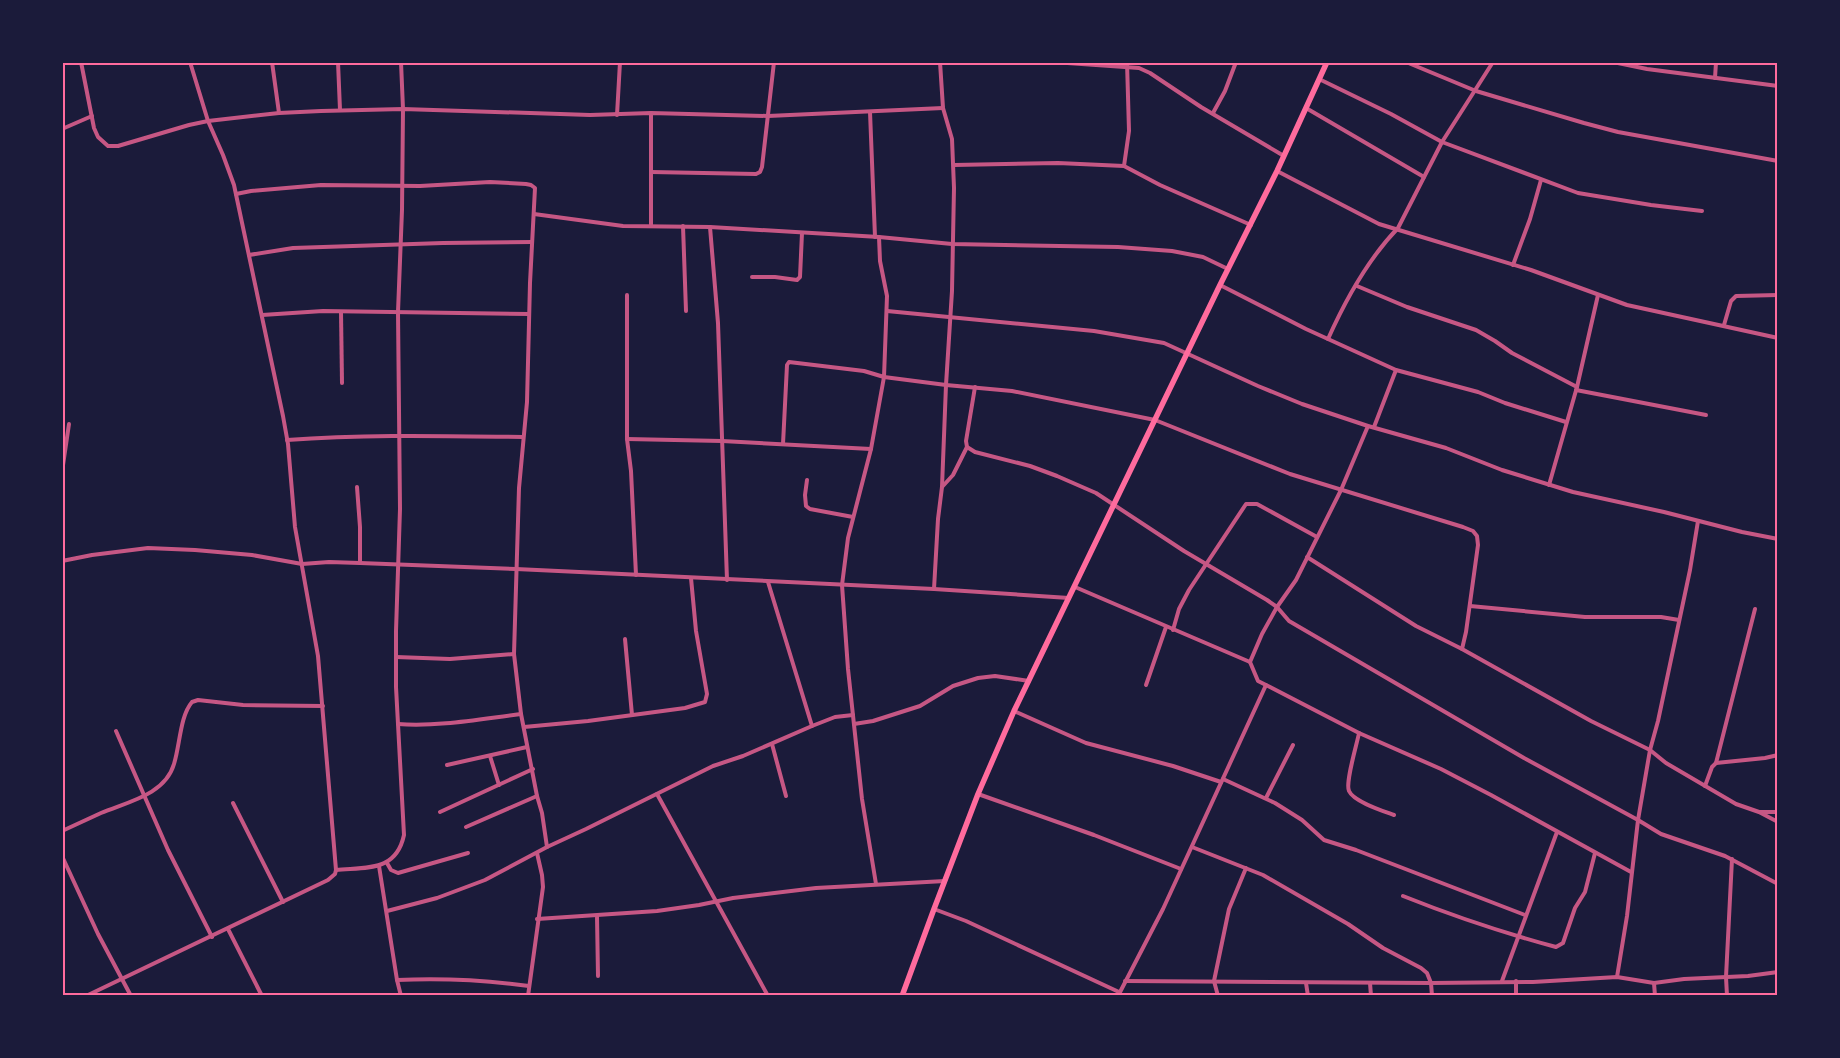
<svg xmlns="http://www.w3.org/2000/svg" width="1840" height="1058" font-family="Figtree,sans-serif">
<rect width="100%" height="100%" fill="#1b1b3a"/>
<g fill="none" stroke-linecap="round" stroke-linejoin="round">
<!-- minor -->
<g stroke="#c65784" stroke-width="4">
<path d="M 81,62 L 94,128 L 98,137 L 108,146 L 118,146 L 189,125 L 208,121 L 279,113 L 321,111 L 403,109 L 590,115 L 651,113 L 768,116 L 943,108"/>
<path d="M 272,62 L 279,113"/>
<path d="M 338,62 L 340,110"/>
<path d="M 1053,62 L 1139,68 L 1150,73 L 1201,107 L 1284,156"/>
<path d="M 1406,62 L 1476,91 L 1584,123 L 1618,132 L 1778,161"/>
<path d="M 1613,62 L 1647,69 L 1778,86"/>
<path d="M 1715,78 L 1716,62"/>
<path d="M 1319,79 L 1391,114 L 1442,142 L 1578,193 L 1651,205 L 1702,211"/>
<path d="M 1306,108 L 1424,177"/>
<path d="M 870,112 L 875,237"/>
<path d="M 651,113 L 651,226"/>
<path d="M 1213,113 L 1225,91 L 1236,62"/>
<path d="M 617,115 L 620,62"/>
<path d="M 62,129 L 92,116"/>
<path d="M 954,165 L 1058,163 L 1124,166 L 1160,185 L 1251,225"/>
<path d="M 1124,166 L 1129,131 L 1127,62"/>
<path d="M 1277,171 L 1379,224 L 1531,270 L 1627,305 L 1778,338"/>
<path d="M 651,172 L 756,174 L 760,172 L 762,167 L 774,62"/>
<path d="M 236,194 L 251,191 L 321,185 L 420,186 L 490,182 L 526,184 L 531,185 L 535,188 L 530,283 L 527,402 L 519,488 L 514,654 L 521,714 L 537,796 L 542,813 L 547,847"/>
<path d="M 534,214 L 623,226 L 710,227 L 879,237 L 952,244 L 1118,247 L 1172,251 L 1203,257 L 1228,269"/>
<path d="M 683,226 L 686,311"/>
<path d="M 710,227 L 718,323 L 727,580"/>
<path d="M 249,255 L 293,248 L 443,243 L 532,242"/>
<path d="M 1513,265 L 1530,219 L 1541,180"/>
<path d="M 752,277 L 775,277 L 797,280 L 800,277 L 802,233"/>
<path d="M 1220,285 L 1306,329 L 1396,370 L 1478,392 L 1505,403 L 1566,422"/>
<path d="M 1357,286 L 1407,307 L 1476,330 L 1495,341 L 1512,353 L 1577,387"/>
<path d="M 627,295 L 627,439 L 631,471 L 636,575"/>
<path d="M 887,311 L 1094,331 L 1164,343 L 1258,386 L 1302,404 L 1368,426 L 1446,448 L 1502,470 L 1573,492 L 1664,512 L 1742,532 L 1778,539"/>
<path d="M 341,312 L 342,383"/>
<path d="M 262,315 L 323,311 L 529,314"/>
<path d="M 1724,325 L 1731,301 L 1736,296 L 1778,295"/>
<path d="M 1328,339 C 1345,301 1369,258 1398,228 L 1442,142 L 1493,62"/>
<path d="M 975,387 L 966,441 L 967,447 L 975,452 L 1030,466 L 1057,476 L 1096,493 L 1184,551 L 1267,600 L 1277,607 L 1289,621 L 1524,758 L 1638,820 L 1661,834 L 1725,856 L 1778,884"/>
<path d="M 1576,390 L 1706,415"/>
<path d="M 1368,426 L 1341,490 L 1296,580 L 1277,607 L 1262,634 L 1250,662 L 1258,681 L 1266,685 L 1359,733 L 1441,769 L 1491,795 L 1631,872"/>
<path d="M 1374,427 L 1396,370"/>
<path d="M 627,439 L 722,441 L 871,449"/>
<path d="M 287,440 C 366,434 445,436 523,437"/>
<path d="M 783,444 L 787,365 L 789,362 L 864,371 L 884,377 L 887,296 L 880,261 L 879,237"/>
<path d="M 62,472 L 69,424"/>
<path d="M 807,480 L 805,495 L 806,506 L 810,509 L 853,517"/>
<path d="M 1549,485 L 1577,387 L 1598,295"/>
<path d="M 357,487 L 360,527 L 360,563"/>
<path d="M 942,487 L 953,475 L 967,447"/>
<path d="M 1307,557 L 1416,626 L 1462,649 L 1591,721 L 1650,750 L 1666,763 L 1736,804 L 1759,812 L 1778,822"/>
<path d="M 62,561 L 92,555 L 148,548 L 195,550 L 252,555 L 302,564 L 329,562 L 360,563 L 516,569 L 934,589 L 1069,598"/>
<path d="M 768,582 L 812,726"/>
<path d="M 1075,587 L 1250,662"/>
<path d="M 934,589 L 938,519 L 942,487 L 946,385 L 952,291 L 954,188 L 952,139 L 943,108 L 940,62"/>
<path d="M 1470,606 L 1585,617 L 1661,617 L 1679,620"/>
<path d="M 1173,630 L 1179,609 L 1189,590 L 1246,504 L 1257,504 L 1317,537"/>
<path d="M 625,639 L 632,715"/>
<path d="M 396,657 L 450,659 L 514,654"/>
<path d="M 1146,685 L 1166,627"/>
<path d="M 1014,711 L 1086,743 L 1173,766 L 1221,782"/>
<path d="M 398,724 C 438,727 480,719 521,714"/>
<path d="M 854,724 L 873,721 L 920,706 L 953,686 L 978,678 L 995,676 L 1029,681"/>
<path d="M 524,727 L 588,721 L 685,708 L 705,702 L 707,694 L 696,631 L 691,578"/>
<path d="M 116,731 L 168,850 L 212,937"/>
<path d="M 1359,733 C 1357,744 1345,783 1349,791 C 1354,802 1383,811 1394,815"/>
<path d="M 772,744 L 786,796"/>
<path d="M 490,756 L 499,785"/>
<path d="M 1716,763 L 1765,758 L 1778,755"/>
<path d="M 447,765 L 527,747"/>
<path d="M 1223,779 L 1275,803 L 1302,820 L 1324,840 L 1356,850 L 1525,915"/>
<path d="M 1705,786 L 1712,767 L 1716,763 L 1755,609"/>
<path d="M 657,794 L 768,996"/>
<path d="M 978,794 L 1094,835 L 1181,869"/>
<path d="M 1266,798 L 1293,745"/>
<path d="M 233,803 L 283,902"/>
<path d="M 440,812 L 533,769"/>
<path d="M 1760,812 L 1778,812"/>
<path d="M 466,827 L 537,796"/>
<path d="M 62,831 C 75,825 88,819 101,813 C 127,802 165,795 174,764 C 180,745 180,716 192,702 L 198,700 L 243,705 L 323,706"/>
<path d="M 1192,847 L 1263,875 L 1348,924 L 1383,948 L 1421,968 L 1427,973 L 1431,983 L 1432,996"/>
<path d="M 62,856 L 98,934 L 131,996"/>
<path d="M 387,863 L 391,870 L 398,873 L 468,853"/>
<path d="M 379,866 L 397,980 L 401,996"/>
<path d="M 336,870 C 367,867 396,872 404,835 L 396,687 L 396,631 L 400,509 L 398,312 L 402,210 L 403,109 L 401,62"/>
<path d="M 876,884 L 862,799 L 848,669 L 842,585 L 848,538 L 871,449 L 884,377 L 946,385 L 1012,391 L 1155,420 L 1290,474 L 1463,527 L 1473,531 L 1477,536 L 1478,545 L 1466,632 L 1462,649"/>
<path d="M 1403,896 C 1453,916 1504,933 1556,947 L 1563,943 L 1575,908 L 1585,892 L 1595,853"/>
<path d="M 934,909 L 966,921 L 1119,992"/>
<path d="M 387,911 L 437,898 L 485,880 L 547,847 L 586,829 L 713,766 L 743,756 L 812,726 L 835,717 L 853,715"/>
<path d="M 597,916 L 598,976"/>
<path d="M 537,919 L 657,911 L 699,905 L 733,898 L 816,888 L 945,881"/>
<path d="M 228,929 L 262,996"/>
<path d="M 1617,977 L 1627,916 L 1638,820 L 1650,750 L 1658,721 L 1690,570 L 1698,521"/>
<path d="M 397,980 C 441,978 485,980 529,986"/>
<path d="M 1125,981 L 1431,983 L 1533,982 L 1617,977 L 1654,983 L 1684,979 L 1748,976 L 1778,972"/>
<path d="M 1502,981 L 1557,832"/>
<path d="M 1306,983 L 1308,996"/>
<path d="M 1370,983 L 1371,996"/>
<path d="M 1654,983 L 1655,996"/>
<path d="M 86,996 L 328,880 L 335,874 L 336,870 L 318,656 L 295,527 L 288,444 L 283,416 L 234,185 L 223,155 L 208,121 L 190,62"/>
<path d="M 528,996 L 543,887 L 542,875 L 537,853"/>
<path d="M 1118,996 L 1163,909 L 1266,685"/>
<path d="M 1218,996 L 1214,981 L 1229,909 L 1246,868"/>
<path d="M 1516,996 L 1516,981"/>
<path d="M 1727,996 L 1726,977 L 1732,859"/>
</g>
<!-- secondary -->
<path stroke="#ff6b9d" stroke-width="5.5" d="M 902,996 L 934,909 L 978,794 L 1014,711 L 1220,285 L 1277,171 L 1327,62"/>
</g>
<!-- border -->
<rect width="1840" height="1058" fill="none" stroke="#1b1b3a" stroke-width="128"/>
<rect x="64" y="64" width="1712" height="930" fill="none" stroke="#ff6b9d" stroke-width="2"/>
</svg>
